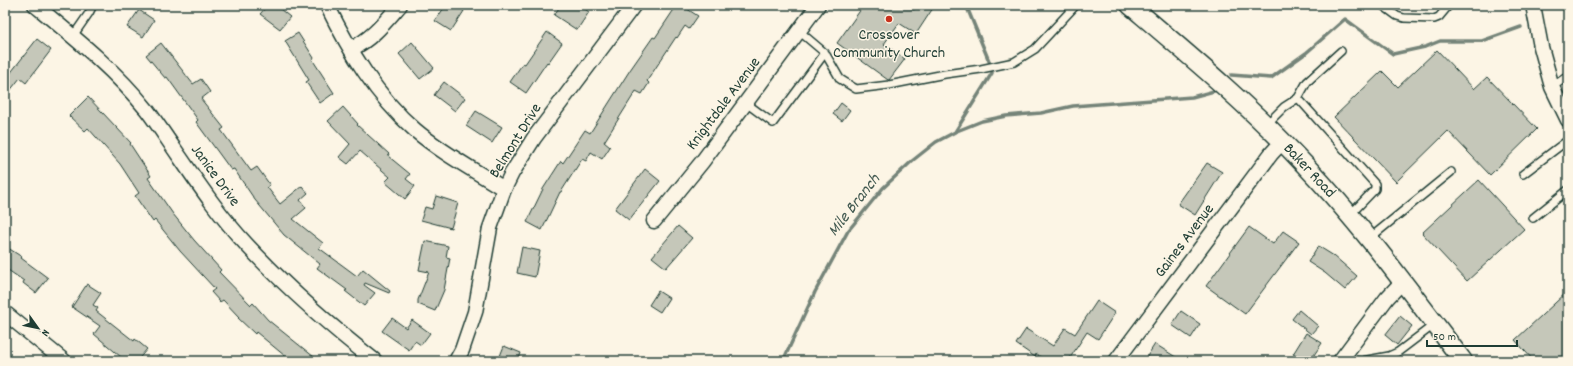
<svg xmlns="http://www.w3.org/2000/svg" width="1573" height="366" font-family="Dekko,sans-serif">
<rect width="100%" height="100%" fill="#fcf5e5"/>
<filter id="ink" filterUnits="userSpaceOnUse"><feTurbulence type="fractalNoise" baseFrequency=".025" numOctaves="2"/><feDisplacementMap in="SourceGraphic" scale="8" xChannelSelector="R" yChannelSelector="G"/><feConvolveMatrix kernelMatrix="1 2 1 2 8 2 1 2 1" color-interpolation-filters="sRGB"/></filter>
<g filter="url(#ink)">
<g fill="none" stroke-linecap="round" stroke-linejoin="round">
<!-- stream -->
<g stroke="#758479" stroke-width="3.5">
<path d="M 966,5 L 989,61"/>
<path d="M 1231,75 L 1271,78 L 1306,53 L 1345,19 L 1393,54 L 1425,47 L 1440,41 L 1482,41 L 1521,27"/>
<path d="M 957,131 L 982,121 L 1006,116 L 1041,113 L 1073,106 L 1192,97 L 1214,91"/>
<path d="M 783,361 L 815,292 L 848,231 L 883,188 L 912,161 L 936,142 L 955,132 L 992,73"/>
</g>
</g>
<!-- building -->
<g fill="#c5c7b9" stroke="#1f3d34">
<path d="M 268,5 L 275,5 L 290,17 L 280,29 L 260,14 Z"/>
<path d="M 446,5 L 454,5 L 464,11 L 451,31 L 435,21 Z"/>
<path d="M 561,5 L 579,5 L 589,12 L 577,30 L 554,15 Z"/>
<path d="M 677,5 L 681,5 L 698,16 L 689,29 L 685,26 L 677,38 L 676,37 L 647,81 L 649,83 L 642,94 L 636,91 L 604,142 L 610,147 L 602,159 L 591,152 L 586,161 L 582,159 L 561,192 L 560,192 L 542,230 L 527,222 L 543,189 L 561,161 L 563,163 L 585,130 L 590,133 L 630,70 L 653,37 L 655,38 Z"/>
<path d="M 864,5 L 907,5 L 914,10 L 918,5 L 935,5 L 916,34 L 899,23 L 884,44 L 905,59 L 889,80 L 888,80 L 837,43 Z"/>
<path d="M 139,10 L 154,20 L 143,37 L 127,27 Z"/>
<path d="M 547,32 L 562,43 L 548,63 L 547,62 L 526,93 L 510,82 L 523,63 L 525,64 Z"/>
<path d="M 298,33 L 314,58 L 312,59 L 334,93 L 320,103 L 306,82 L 309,80 L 285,41 Z"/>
<path d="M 37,39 L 51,50 L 26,83 L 20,78 L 5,97 L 5,80 Z"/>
<path d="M 412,42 L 434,68 L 420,79 L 399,54 Z"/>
<path d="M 161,43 L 193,84 L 201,79 L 210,92 L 201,99 L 224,128 L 221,130 L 251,171 L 257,167 L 270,185 L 267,187 L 280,204 L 302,186 L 308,193 L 300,200 L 306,208 L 293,219 L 323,243 L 319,248 L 357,276 L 363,269 L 390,291 L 389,293 L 365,283 L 364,285 L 375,293 L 364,306 L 345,291 L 347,290 L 317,268 L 320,264 L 284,235 L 255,200 L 234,169 L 231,170 L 196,122 L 198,120 L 167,77 L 165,78 L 146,55 Z"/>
<path d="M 1437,50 L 1474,89 L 1487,77 L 1537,129 L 1490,175 L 1448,131 L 1396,182 L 1334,117 L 1382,71 L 1398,87 Z"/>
<path d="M 444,82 L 465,98 L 455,111 L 434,95 Z"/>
<path d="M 88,97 L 131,143 L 130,144 L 151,176 L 148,178 L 173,214 L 194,240 L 221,270 L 219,272 L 251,305 L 253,303 L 268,320 L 319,361 L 291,361 L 256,332 L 255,334 L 238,318 L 239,317 L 223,300 L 220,302 L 211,292 L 215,289 L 180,251 L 155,220 L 153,222 L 135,196 L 139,193 L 120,164 L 88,128 L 85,131 L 69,116 Z"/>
<path d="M 841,103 L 850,110 L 842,121 L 833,114 Z"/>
<path d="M 343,107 L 358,124 L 357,125 L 389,154 L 388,156 L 410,174 L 406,179 L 415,186 L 405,199 L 385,182 L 390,177 L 360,151 L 348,164 L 339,157 L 350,144 L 328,121 Z"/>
<path d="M 476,111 L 502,127 L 492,143 L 466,126 Z"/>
<path d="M 1207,163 L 1222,172 L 1195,215 L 1178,204 Z"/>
<path d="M 645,169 L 660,181 L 629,220 L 615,209 Z"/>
<path d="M 1479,180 L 1524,229 L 1467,281 L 1422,233 Z"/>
<path d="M 436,196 L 458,203 L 451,228 L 421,220 L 425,207 L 432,209 Z"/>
<path d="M 678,226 L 692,238 L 666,268 L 652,257 Z"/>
<path d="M 1249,227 L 1273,244 L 1283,231 L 1299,242 L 1245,314 L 1206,286 Z"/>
<path d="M 425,241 L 448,246 L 446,257 L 450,258 L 444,290 L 435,311 L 418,304 L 418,300 L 429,272 L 419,270 Z"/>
<path d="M 5,246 L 22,257 L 21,258 L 48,278 L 36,293 L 23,283 L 24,281 L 5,268 Z"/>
<path d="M 1318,246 L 1334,256 L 1357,276 L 1345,290 L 1325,273 L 1308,262 Z"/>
<path d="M 522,247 L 540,251 L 535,277 L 517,273 Z"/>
<path d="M 87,284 L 101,293 L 93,305 L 98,308 L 96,311 L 134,341 L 135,339 L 147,349 L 137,361 L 126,361 L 121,357 L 94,334 L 100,326 L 72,307 Z"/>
<path d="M 658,291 L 669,298 L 660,312 L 649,305 Z"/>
<path d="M 1568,291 L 1568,361 L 1534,361 L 1515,340 Z"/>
<path d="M 1097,301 L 1115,313 L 1098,339 L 1087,332 L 1068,361 L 1047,361 L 1036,354 L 1035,357 L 1016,344 L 1026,329 L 1053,346 L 1065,328 L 1075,334 Z"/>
<path d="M 1299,310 L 1318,326 L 1311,334 L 1292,319 Z"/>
<path d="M 1181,311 L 1200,324 L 1191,338 L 1172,325 Z"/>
<path d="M 1400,316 L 1412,326 L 1397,345 L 1385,335 Z"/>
<path d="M 392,318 L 406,328 L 412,320 L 430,333 L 421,345 L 415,341 L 409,350 L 382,331 Z"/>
<path d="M 1306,333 L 1322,343 L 1310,361 L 1304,361 L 1293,354 Z"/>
<path d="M 1155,344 L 1182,361 L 1151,361 L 1146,358 Z"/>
<path d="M 504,346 L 521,353 L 518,361 L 498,361 Z"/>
</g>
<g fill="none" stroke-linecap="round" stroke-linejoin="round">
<defs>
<g id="service">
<path d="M 1382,5 L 1397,16 L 1404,18 L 1434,19 L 1439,17 L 1449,5"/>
<path d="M 799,31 L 825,53 L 840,79 L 856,89 L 889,85 L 945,74 L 981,69 L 1014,62 L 1035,49 L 1076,5"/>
<path d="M 73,36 L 89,13 L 93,5"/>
<path d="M 1552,87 L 1568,76"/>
<path d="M 1298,98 L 1375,184 L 1375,189 L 1350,215"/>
<path d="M 746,103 L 773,123 L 825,53"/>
<path d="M 1266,125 L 1284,107 L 1298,98 L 1307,82 L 1341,51"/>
<path d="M 1523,174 L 1568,140"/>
<path d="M 1533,218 L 1568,190"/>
<path d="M 1370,238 L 1451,172"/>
<path d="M 1341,360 L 1361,361"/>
<path d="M 1362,361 L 1389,356 L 1398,352 L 1435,324"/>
</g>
<g id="minor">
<path d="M 35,5 C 75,38 115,70 147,110 C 157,123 166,137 175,150 C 197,182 219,215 246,244 C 286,287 329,325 375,361"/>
<path d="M 327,5 C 349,50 376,96 415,130 C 442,153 474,170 504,189"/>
<path d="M 1533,5 L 1541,47 L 1552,87 L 1568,120"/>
<path d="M 351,49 C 372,39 385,22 400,5"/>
<path d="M 654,221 L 702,162 L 818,5"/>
<path d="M 5,313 L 64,361"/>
<path d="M 456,361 L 462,350 L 475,312 L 490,228 L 504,189 L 512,173 L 534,138 L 634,5"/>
<path d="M 1116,361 L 1271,154 L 1282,142"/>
<path d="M 1340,361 L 1387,298 L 1403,281"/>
</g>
<path id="tertiary" d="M 1130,5 C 1190,56 1250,106 1304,164 C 1362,225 1412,294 1463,361"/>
</defs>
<!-- service casing -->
<use href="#service" stroke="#1f3d34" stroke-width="10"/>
<!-- minor casing -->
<use href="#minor" stroke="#1f3d34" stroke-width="17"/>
<!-- tertiary casing -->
<use href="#tertiary" stroke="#1f3d34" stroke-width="21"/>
<!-- service -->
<use href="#service" stroke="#fcf5e5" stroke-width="7"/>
<!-- minor -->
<use href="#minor" stroke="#fcf5e5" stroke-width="14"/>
<!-- tertiary -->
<use href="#tertiary" stroke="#fcf5e5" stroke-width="18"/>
</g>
</g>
<!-- markers -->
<circle fill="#c8321e" stroke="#fcf5e5" stroke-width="1.5" cx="889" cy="19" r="4"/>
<g text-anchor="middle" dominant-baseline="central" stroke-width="3" stroke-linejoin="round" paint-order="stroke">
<!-- poi labels -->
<g font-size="16" fill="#1f3d34" stroke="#fcf5e5">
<text x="889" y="35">Crossover<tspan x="889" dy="18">Community Church</tspan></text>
</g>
<!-- street labels -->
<g font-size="16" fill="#1f3d34" stroke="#fcf5e5">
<text transform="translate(724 104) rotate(-53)">Knightdale Avenue</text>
<text transform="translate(516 141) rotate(-58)">Belmont Drive</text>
<text transform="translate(1309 171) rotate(47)">Baker Road</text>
<text transform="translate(215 176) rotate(54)">Janice Drive</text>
<text transform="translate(1185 241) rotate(-53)">Gaines Avenue</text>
</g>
<!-- water labels -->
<g font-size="17" font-style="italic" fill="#435a51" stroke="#fcf5e5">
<text transform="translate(855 206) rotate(-52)">Mile Branch</text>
</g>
</g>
<!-- margin -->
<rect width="1573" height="366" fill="none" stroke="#fcf5e5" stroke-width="20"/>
<rect x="10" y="10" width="1553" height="346" fill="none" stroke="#1f3d34" stroke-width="1.5" filter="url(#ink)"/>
<!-- north arrow -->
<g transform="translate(38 328) rotate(123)" stroke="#fcf5e5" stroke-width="3" paint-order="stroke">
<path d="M0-3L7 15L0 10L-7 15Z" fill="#1f3d34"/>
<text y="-6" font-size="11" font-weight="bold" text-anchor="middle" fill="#1f3d34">N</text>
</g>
<!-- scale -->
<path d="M1427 340v6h90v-6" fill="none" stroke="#1f3d34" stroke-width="2"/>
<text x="1433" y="340" font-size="12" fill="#1f3d34" stroke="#fcf5e5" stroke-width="3" paint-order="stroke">50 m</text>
</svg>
